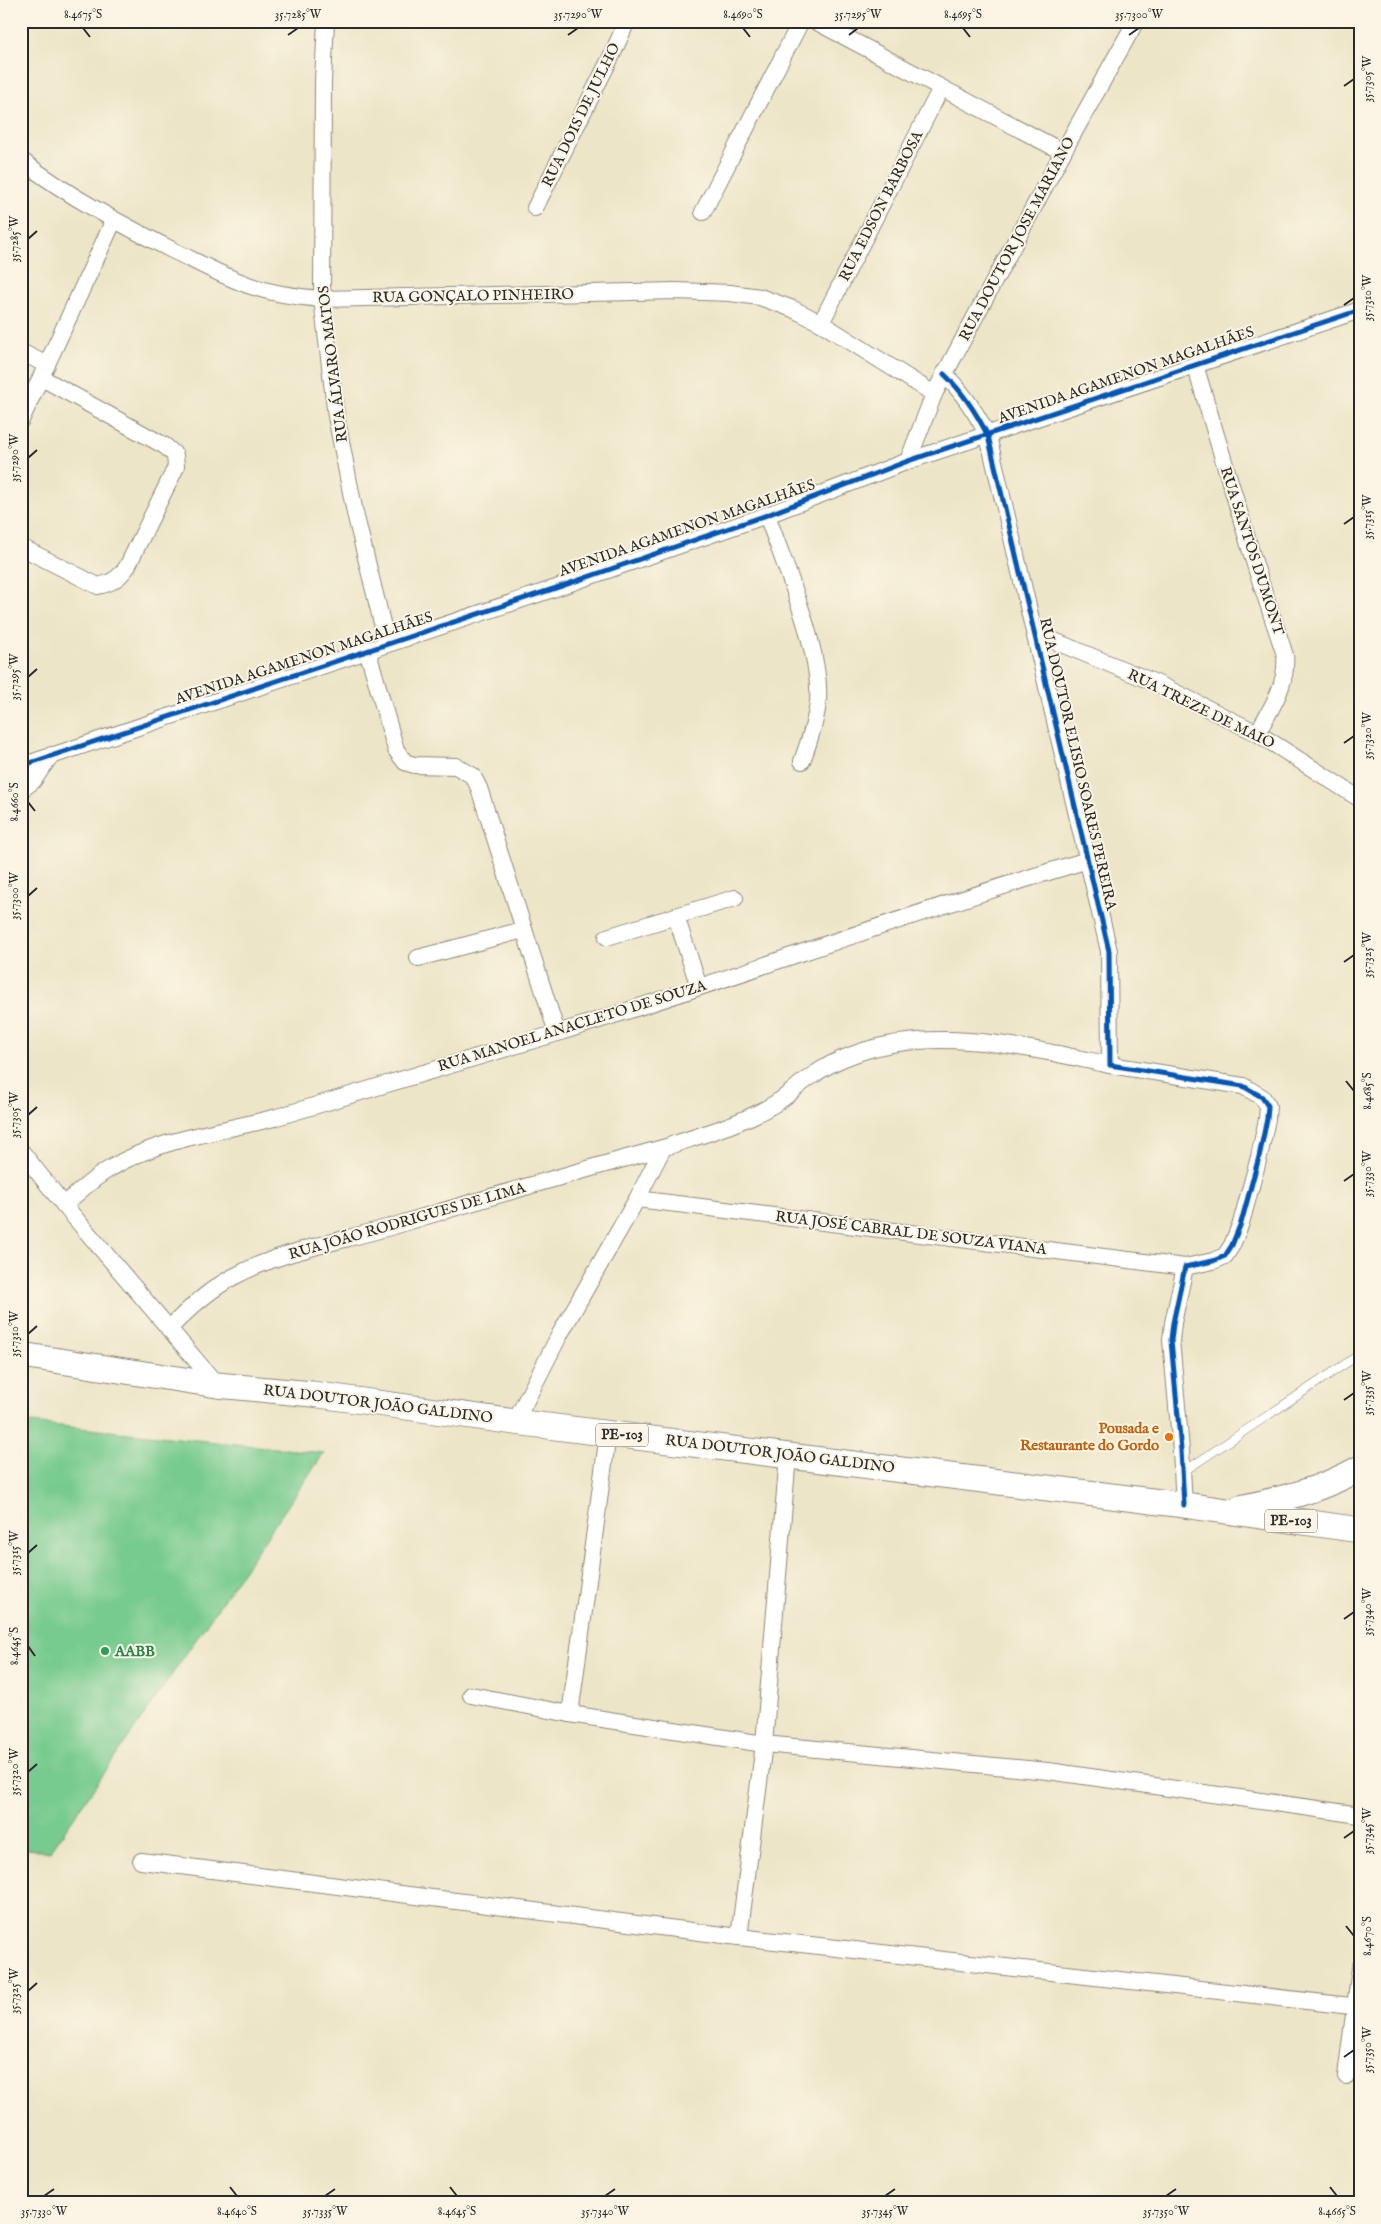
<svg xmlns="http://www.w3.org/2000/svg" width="1381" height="2224" font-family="'IM FELL English',serif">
<rect width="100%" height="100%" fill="#fcf5e5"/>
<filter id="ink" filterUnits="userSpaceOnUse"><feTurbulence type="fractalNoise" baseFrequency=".02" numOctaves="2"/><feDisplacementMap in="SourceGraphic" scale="10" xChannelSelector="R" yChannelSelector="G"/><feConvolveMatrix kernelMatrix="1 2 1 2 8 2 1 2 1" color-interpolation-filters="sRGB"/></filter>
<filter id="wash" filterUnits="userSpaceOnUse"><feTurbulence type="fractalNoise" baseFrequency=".0096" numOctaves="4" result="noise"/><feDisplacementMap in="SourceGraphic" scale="20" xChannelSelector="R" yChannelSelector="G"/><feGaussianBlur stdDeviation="1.12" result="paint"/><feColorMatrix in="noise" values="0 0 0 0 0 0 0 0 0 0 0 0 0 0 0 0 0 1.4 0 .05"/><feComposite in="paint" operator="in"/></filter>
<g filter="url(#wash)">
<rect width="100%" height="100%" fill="#ece5c7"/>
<!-- green -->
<path fill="#77cb8e" stroke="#517b5c" d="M 21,1422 L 324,1453 L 50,1852 L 21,1848 Z"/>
</g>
<g filter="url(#ink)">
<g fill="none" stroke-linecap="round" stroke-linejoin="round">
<defs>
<path id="service" d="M 1183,1472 L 1360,1354"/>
<g id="minor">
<path d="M 326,21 L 323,81 L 322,299 L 336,416 L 355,513 L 387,643"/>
<path d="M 815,21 L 1063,152"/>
<path d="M 21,160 C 68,196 119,223 172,250 C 197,262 224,277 251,286 C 274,294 298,297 322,299 L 676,291 L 730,293 L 760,297 L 793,309 L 821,323 L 934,394"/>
<path d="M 535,208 L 612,55 L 627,21"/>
<path d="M 703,212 L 801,21"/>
<path d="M 821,323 L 941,88"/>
<path d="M 21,352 L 47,365"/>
<path d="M 1195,365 L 1256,568 L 1285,655 C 1288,684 1271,709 1257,733"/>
<path d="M 944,374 C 963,392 976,412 988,436 L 1109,951 L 1110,1065 L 1243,1086 L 1262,1097 L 1268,1106 L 1267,1119 L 1259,1157 L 1241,1223 L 1232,1245 L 1225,1256 L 1213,1261 L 1185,1267 L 1173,1323 L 1171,1340 L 1181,1450 L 1184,1505"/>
<path d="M 21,420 L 114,220"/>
<path d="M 908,461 L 934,394 L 1063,152 L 1136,21"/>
<path d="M 767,515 C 784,565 822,650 818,702 C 816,722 809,742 802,761"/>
<path d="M 21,547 L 98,586 C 112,583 119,578 127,567 L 176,467 L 175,455 L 165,446 L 42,378"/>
<path d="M 1035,633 L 1158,684 L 1257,733 L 1360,799"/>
<path d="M 367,649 L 396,750 L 405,762 L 414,765 L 456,766 L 473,776 L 479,788 L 557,1033"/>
<path d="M 21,766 L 556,588 L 767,515 L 908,461 L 1360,310"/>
<path d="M 21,790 L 33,781 L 51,755"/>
<path d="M 676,916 L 699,987"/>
<path d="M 607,937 L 735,898"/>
<path d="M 418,958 L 523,930"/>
<path d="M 21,1151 L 64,1205 L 217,1385"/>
<path d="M 637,1199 L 1185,1267"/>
<path d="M 64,1205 C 79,1192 93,1178 111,1168 C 160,1138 222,1132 277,1117 C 370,1090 462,1062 554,1034 C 733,979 908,913 1088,860"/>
<path d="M 169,1329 C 188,1309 209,1290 233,1277 C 285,1249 345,1241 400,1224 C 487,1198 575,1172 663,1148"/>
<path d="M 515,1422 L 560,1334 L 637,1199 L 663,1148 C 700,1135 746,1123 779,1101 C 790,1094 800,1083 812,1076 C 824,1067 838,1060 852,1055 C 933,1024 1029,1048 1110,1065"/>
<path d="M 471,1695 L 570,1714 L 764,1744 L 1048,1771 L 1360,1815"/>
<path d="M 570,1714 L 608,1434"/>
<path d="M 141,1861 L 739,1937 L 1360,2007"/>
<path d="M 739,1937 L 764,1744 L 788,1455"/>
<path d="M 1346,2076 L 1360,1968"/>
</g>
<g id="primary">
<path d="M 21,1355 L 217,1385 L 312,1394 L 515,1422 L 1184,1505 L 1360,1530"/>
<path d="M 1240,1508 C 1282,1499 1322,1490 1360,1468"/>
</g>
</defs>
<!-- service casing -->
<use href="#service" stroke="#8c8879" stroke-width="9"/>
<!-- minor casing -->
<use href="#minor" stroke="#8c8879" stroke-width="18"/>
<!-- primary casing -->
<use href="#primary" stroke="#8c8879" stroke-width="27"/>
<!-- service -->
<use href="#service" stroke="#fff" stroke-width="8"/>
<!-- minor -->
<use href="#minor" stroke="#fff" stroke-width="16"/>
<!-- primary -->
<use href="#primary" stroke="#fff" stroke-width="25"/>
<defs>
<g id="cycleway">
<path d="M 944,374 C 963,392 976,412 988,436 L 1109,951 L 1110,1065 L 1243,1086 L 1262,1097 L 1268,1106 L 1267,1119 L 1259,1157 L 1241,1223 L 1232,1245 L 1225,1256 L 1213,1261 L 1185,1267 L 1173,1323 L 1171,1340 L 1181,1450 L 1184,1505"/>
<path d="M 21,766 L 556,588 L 767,515 L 908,461 L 1360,310"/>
</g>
</defs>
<!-- cycleway casing -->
<use href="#cycleway" stroke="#fcf5e5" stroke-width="8"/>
<!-- cycleway -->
<use href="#cycleway" stroke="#0057b8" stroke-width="5"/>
</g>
</g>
<!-- ticks -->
<path fill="none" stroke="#2b2b2b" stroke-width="2" d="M 83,28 L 90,37M 743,28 L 750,37M 963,28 L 970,37M 288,35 L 298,28M 568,35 L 578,28M 849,35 L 858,28M 1129,35 L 1139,28M 1344,86 L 1354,79M 28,239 L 37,231M 1344,305 L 1354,298M 28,458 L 37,450M 1344,524 L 1354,517M 28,677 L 37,669M 1344,743 L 1354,736M 28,802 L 35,811M 28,896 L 37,888M 1344,962 L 1354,955M 1346,1081 L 1354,1091M 28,1115 L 37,1107M 1344,1181 L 1354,1174M 28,1334 L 37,1326M 1344,1400 L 1354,1393M 28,1553 L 37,1545M 1344,1619 L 1354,1612M 28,1646 L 35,1656M 28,1772 L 37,1764M 1344,1838 L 1354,1831M 1346,1926 L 1354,1936M 28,1991 L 37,1983M 1344,2057 L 1354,2050M 230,2187 L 237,2196M 450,2187 L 457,2196M 1330,2187 L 1337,2196M 44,2196 L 54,2189M 325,2196 L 335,2189M 605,2196 L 615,2189M 885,2196 L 895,2189M 1166,2196 L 1176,2189"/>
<!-- markers -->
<circle fill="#e8710a" stroke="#fcf5e5" stroke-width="2" cx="1169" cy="1437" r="5"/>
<circle fill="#2e9e5b" stroke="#fcf5e5" stroke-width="2" cx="105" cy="1651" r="5"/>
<g text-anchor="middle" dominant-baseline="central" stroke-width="4" stroke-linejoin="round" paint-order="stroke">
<!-- shield labels -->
<g fill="#fcf5e5" stroke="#6a6863" stroke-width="1">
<rect x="596" y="1423.5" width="52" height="23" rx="4"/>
<rect x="1265" y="1509.5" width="52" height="23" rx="4"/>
</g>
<g font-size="14" font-weight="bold" fill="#2b2b2b">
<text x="622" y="1435">PE-103</text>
<text x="1291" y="1521">PE-103</text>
</g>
<!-- street labels -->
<g font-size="15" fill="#2b2b2b" stroke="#fcf5e5">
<text transform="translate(581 115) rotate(-64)">RUA DOIS DE JULHO</text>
<text transform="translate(881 206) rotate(-63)">RUA EDSON BARBOSA</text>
<text transform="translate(1017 239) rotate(-62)">RUA DOUTOR JOSE MARIANO</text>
<text transform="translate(473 296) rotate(-1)">RUA GONÇALO PINHEIRO</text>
<text transform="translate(333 364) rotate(-97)">RUA ÁLVARO MATOS</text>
<text transform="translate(1126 375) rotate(-19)">AVENIDA AGAMENON MAGALHÃES</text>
<text transform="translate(687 528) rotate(-19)">AVENIDA AGAMENON MAGALHÃES</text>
<text transform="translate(1252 551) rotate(72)">RUA SANTOS DUMONT</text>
<text transform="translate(304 658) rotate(-18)">AVENIDA AGAMENON MAGALHÃES</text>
<text transform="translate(1201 709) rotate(26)">RUA TREZE DE MAIO</text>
<text transform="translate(1078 764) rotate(77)">RUA DOUTOR ELISIO SOARES PEREIRA</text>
<text transform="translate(572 1026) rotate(-17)">RUA MANOEL ANACLETO DE SOUZA</text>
<text transform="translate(407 1221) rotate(-16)">RUA JOÃO RODRIGUES DE LIMA</text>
<text transform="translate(911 1233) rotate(7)">RUA JOSÉ CABRAL DE SOUZA VIANA</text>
<text transform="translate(378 1404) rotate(7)">RUA DOUTOR JOÃO GALDINO</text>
<text transform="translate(780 1454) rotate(7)">RUA DOUTOR JOÃO GALDINO</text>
</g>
<!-- food labels -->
<g font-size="15" font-weight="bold" fill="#c56008" stroke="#fcf5e5" text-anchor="end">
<text x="1159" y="1428">Pousada e<tspan x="1159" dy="17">Restaurante do Gordo</tspan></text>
</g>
<!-- leisure labels -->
<g font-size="15" font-weight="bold" fill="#27864d" stroke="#fcf5e5" text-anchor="start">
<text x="115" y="1651">AABB</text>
</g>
</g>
<!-- margin -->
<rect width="1381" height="2224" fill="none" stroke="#fcf5e5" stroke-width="55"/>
<rect x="28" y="28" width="1326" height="2168" fill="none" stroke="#2b2b2b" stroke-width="2"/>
<g font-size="12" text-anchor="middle" fill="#2b2b2b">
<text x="83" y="18">8.4675°S</text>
<text x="298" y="18">35.7285°W</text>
<text x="578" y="18">35.7290°W</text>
<text x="743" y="18">8.4690°S</text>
<text x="858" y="18">35.7295°W</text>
<text x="963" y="18">8.4695°S</text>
<text x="1139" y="18">35.7300°W</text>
<text transform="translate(1367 79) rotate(-90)" y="4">35.7305°W</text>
<text transform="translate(14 239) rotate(-90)" y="4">35.7285°W</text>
<text transform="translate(1367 298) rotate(-90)" y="4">35.7310°W</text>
<text transform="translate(14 458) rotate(-90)" y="4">35.7290°W</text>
<text transform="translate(1367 517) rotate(-90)" y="4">35.7315°W</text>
<text transform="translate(14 677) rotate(-90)" y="4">35.7295°W</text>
<text transform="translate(1367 736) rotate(-90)" y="4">35.7320°W</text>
<text transform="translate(14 802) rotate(-90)" y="4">8.4660°S</text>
<text transform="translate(14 896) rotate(-90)" y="4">35.7300°W</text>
<text transform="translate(1367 955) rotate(-90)" y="4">35.7325°W</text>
<text transform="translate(1367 1091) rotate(-90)" y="4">8.4685°S</text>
<text transform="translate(14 1115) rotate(-90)" y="4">35.7305°W</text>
<text transform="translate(1367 1174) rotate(-90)" y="4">35.7330°W</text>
<text transform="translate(14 1334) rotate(-90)" y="4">35.7310°W</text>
<text transform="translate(1367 1393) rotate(-90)" y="4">35.7335°W</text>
<text transform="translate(14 1553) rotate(-90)" y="4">35.7315°W</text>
<text transform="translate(1367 1612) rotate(-90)" y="4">35.7340°W</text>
<text transform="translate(14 1646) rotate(-90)" y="4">8.4645°S</text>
<text transform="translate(14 1772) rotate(-90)" y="4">35.7320°W</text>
<text transform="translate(1367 1831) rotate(-90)" y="4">35.7345°W</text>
<text transform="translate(1367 1936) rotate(-90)" y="4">8.4670°S</text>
<text transform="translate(14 1991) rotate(-90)" y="4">35.7325°W</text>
<text transform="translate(1367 2050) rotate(-90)" y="4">35.7350°W</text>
<text x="44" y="2215">35.7330°W</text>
<text x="237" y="2215">8.4640°S</text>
<text x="325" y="2215">35.7335°W</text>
<text x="457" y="2215">8.4645°S</text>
<text x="605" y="2215">35.7340°W</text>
<text x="885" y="2215">35.7345°W</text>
<text x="1166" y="2215">35.7350°W</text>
<text x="1337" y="2215">8.4665°S</text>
</g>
</svg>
